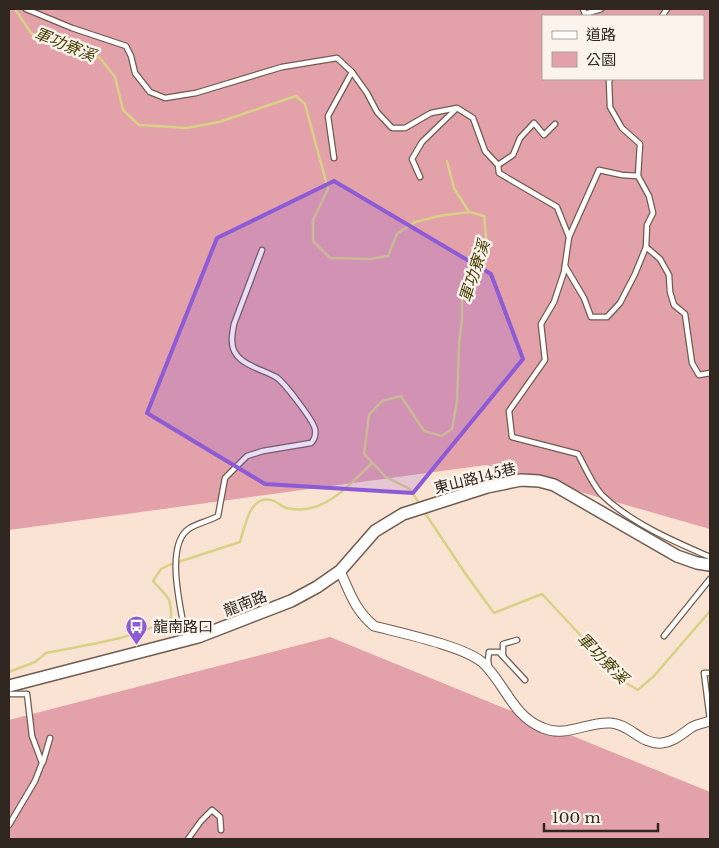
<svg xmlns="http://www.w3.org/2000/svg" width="719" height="848" font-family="'Libre Baskerville','Noto Sans TC',serif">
<rect width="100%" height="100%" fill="#fae3d3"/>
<!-- green -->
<g fill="#e3a1aa" fill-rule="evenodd">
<path d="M 9,9 L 710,9 L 710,529 L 486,465 L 9,530 ZM 543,16 L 703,16 L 703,79 L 543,79 Z"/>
<path d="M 330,637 L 710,792 L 710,839 L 9,839 L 9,720 Z"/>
</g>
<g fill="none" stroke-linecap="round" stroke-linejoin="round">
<!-- stream -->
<g stroke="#d9d186" stroke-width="2.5">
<path d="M 15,9 L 31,33 L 48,41 L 75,47 L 100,58 L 115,77 L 123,110 L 139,125 L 187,128 L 219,122 L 296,96 L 305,104 L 328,189 L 313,220 L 313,241 L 330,258 L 370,259 L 388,256 L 397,234 L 415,222 L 439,216 L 469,212 L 484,216 L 486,237 L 480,262 L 462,300 L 462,320 L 459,345 L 457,401 L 452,429 L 442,436 L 424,431 L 401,396 L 382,401 L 369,415 L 364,454 L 386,477 L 410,489 L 420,505"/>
<path d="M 447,161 L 454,188 L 469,212"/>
<path d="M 423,510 L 465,573 L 494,613 L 542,594 L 624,682 L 638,690 L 654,676 L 710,611"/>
<path d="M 9,672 L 35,662 L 46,653 C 88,644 134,640 171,618 C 172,596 166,596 153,581 L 161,569 L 169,565 L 240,542 C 245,526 250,492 274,501 C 278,503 281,506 284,507 C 291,510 303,510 311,508 C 334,503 356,479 372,463"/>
</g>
<defs>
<g id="lane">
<path d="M 26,9 L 72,28 L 126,46 L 131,56 L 135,73 L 150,92 L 165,98 L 196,93 L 282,67 L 337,58 L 352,72 L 367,93 L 377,112 L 392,128 L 405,128 L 431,113 L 457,108 L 473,118 L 485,151 L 498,165 L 499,173 L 557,207 L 569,237"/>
<path d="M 583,9 L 585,14 L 601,9"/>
<path d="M 662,16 L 667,9"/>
<path d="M 610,79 L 609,81 L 610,107 L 622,128 L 640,144 L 638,176 L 622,175 L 599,170 L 569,237 L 564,272 L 554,302 L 541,324 L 545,360 L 509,411 L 512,437 L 578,454 C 585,467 592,484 602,495 C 631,523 673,541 710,557"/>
<path d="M 334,158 L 328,116 L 352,72"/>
<path d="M 498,165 L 513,155 L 520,138 L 534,123 L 544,135 L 555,124"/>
<path d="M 638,176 L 649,196 L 653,213 L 647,225 L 646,247"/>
<path d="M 420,177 L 412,159 L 422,142 L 455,110"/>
<path d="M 565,266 L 584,298 L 591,317 L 607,317 L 620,303 L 635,274 L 646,247 L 660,259 L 669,275 L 670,292 L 674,305 L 685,314 L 692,363 L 699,375 L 710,373"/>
<path d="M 664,636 L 710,579"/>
<path d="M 186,638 C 182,613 163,544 190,528 C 198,523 209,521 218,516 L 225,478 L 247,456 L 263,451 L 311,443 C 315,439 316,435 315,429 C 313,420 284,382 276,377 C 264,370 244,366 236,354 C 230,346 232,334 234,324 L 262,250"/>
<path d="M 503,656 L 503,644 L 517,640"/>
<path d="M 489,667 L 488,660 L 489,652 L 499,652 L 525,680"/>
<path d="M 9,694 L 27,694 L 32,736 L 42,763 L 35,781 L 9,825"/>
<path d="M 710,720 L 704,673 L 710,673"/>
<path d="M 43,762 L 50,738"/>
<path d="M 188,839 L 201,821 L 212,810 L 220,817 L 221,830"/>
</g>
<path id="street" d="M 340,571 C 350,593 355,610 374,626 C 401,633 463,646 482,662 C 505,683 512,716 543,728 C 566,738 588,721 611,723 C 630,724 641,745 662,743 C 674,742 683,733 692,727 C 698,724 704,723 710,721"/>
<path id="secondary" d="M 9,686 L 198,637 L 291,601 L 317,587 L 340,571 L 375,531 L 403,514 L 487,487 L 521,480 L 539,481 L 554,485 L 677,556 L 697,563 L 710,565"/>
</defs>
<!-- lane casing -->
<use href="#lane" stroke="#705c4f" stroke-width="7"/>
<!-- street casing -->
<use href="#street" stroke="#705c4f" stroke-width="11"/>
<!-- secondary casing -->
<use href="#secondary" stroke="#705c4f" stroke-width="14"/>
<!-- lane -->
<use href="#lane" stroke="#fff" stroke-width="4.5"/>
<!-- street -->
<use href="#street" stroke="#fff" stroke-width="9"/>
<!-- secondary -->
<use href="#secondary" stroke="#fff" stroke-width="11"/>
</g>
<!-- marked area -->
<path fill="#8d5bd5" fill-opacity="0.2" stroke="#8d5bd5" stroke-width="4" stroke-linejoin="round" d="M 334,181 L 491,274 L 523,359 L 413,493 L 265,484 L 147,413 L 217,238 Z"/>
<!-- icons -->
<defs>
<symbol id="bus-pin" viewBox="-11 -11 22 30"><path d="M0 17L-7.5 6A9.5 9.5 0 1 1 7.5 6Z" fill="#8d5bd5" stroke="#fcf3ec"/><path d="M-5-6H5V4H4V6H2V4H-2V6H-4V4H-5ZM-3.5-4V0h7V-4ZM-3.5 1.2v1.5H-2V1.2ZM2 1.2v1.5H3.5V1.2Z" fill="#fff"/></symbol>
</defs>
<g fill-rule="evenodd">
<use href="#bus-pin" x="124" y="614" width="25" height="34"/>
</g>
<g text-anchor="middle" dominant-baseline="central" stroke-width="5" stroke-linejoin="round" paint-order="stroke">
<!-- street labels -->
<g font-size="15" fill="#302721" stroke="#fcf3ec">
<text transform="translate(475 478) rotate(-14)">東山路145巷</text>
<text transform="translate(245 603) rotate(-21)">龍南路</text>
</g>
<!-- poi labels -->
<g font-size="15" fill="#302721" stroke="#fcf3ec" text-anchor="start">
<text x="153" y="626">龍南路口</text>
</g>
<!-- water labels -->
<g font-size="16" font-style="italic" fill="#443d00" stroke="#fcf3ec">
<text transform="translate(65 44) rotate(22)">軍功寮溪</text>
<text transform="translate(474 271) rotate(-72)">軍功寮溪</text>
<text transform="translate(603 658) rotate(45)">軍功寮溪</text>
</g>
</g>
<!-- border -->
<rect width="719" height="848" fill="none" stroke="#302721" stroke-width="20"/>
<!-- legend -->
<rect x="542" y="15" width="162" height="65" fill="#fcf3ec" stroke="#aaa19b"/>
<rect x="552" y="31" width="25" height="8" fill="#ffffff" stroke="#aaa19b"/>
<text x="586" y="40" font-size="15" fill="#302721">道路</text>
<rect x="552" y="52" width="25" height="15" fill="#e3a1aa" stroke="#aaa19b"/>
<text x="586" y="65" font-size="15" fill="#302721">公園</text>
<!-- scale -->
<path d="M544 823v8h114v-8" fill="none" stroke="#302721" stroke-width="2.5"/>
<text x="552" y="823" font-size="15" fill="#302721" stroke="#fcf3ec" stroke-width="4" paint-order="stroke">100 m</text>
</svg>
